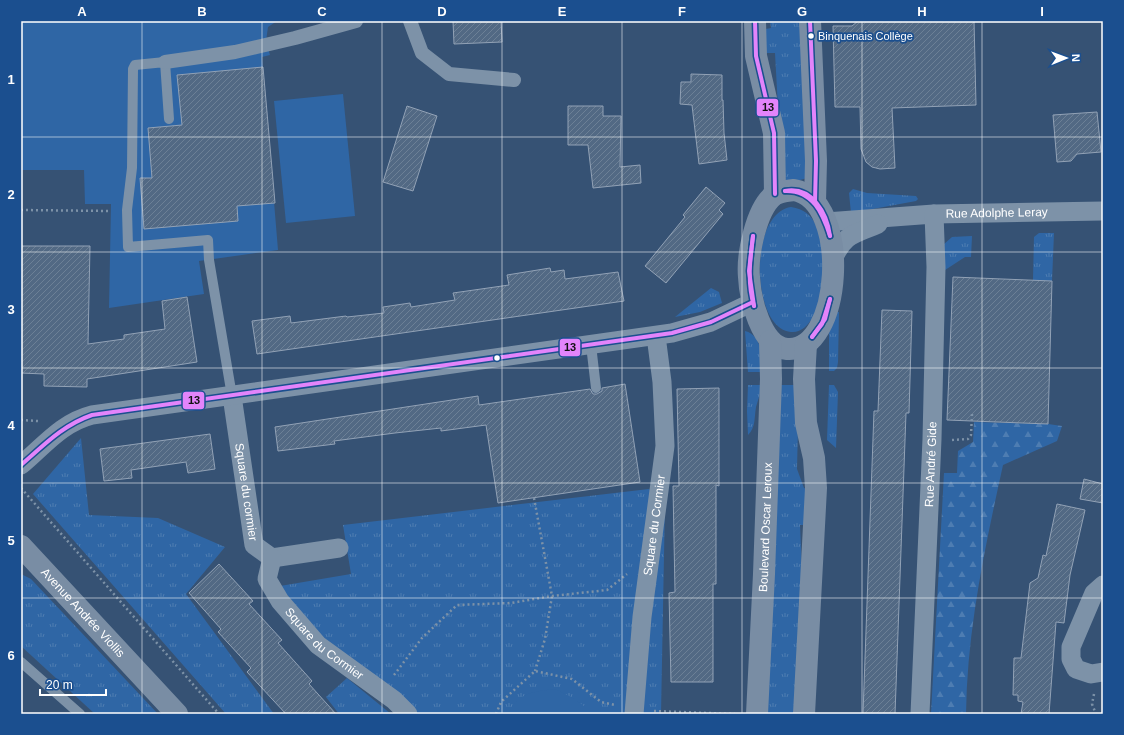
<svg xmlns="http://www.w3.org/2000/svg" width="1124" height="735" font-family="Helvetica,sans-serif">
<defs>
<pattern id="grass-tufts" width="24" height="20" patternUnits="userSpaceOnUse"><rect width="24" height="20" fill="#2f66a5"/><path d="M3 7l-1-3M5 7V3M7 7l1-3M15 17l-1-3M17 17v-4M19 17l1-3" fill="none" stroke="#4e7db2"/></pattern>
<pattern id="forest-firs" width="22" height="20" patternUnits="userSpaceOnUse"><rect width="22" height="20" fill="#2f66a5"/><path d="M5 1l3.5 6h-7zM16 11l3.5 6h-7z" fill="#4e7db2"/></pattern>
<pattern id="building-hatch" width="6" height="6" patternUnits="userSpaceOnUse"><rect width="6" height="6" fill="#526984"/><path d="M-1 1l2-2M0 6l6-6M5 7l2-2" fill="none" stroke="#6c8096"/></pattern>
</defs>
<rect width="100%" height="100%" fill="#365274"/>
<!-- grass -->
<g fill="url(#grass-tufts)">
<path d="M 770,21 L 805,21 L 807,178 L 793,182 L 782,180 L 775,53 L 762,53 L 761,30 L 771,28 Z"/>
<path d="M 853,189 L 867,193 L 916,196 L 918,199 L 916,201 L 851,213 L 849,193 Z"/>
<path d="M 791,207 C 820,211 821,240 823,264 C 823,271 826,281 824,288 C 820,304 810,334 791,332 C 751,329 748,213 791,207 Z"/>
<path d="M 1039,233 L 1054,233 L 1052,281 L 1033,280 L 1034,237 Z"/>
<path d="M 972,236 L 971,257 L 965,257 L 942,272 L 943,245 L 952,237 Z"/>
<path d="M 711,288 L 719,292 L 722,303 L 700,312 L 675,317 Z"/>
<path d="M 837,312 L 839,312 L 838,362 L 837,368 L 834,371 L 829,371 L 829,333 Z"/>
<path d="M 745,331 C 763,336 761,356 762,372 L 748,372 Z"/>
<path d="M 748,385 L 762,385 C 761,392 758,400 756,407 C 754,418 756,427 748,435 L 747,411 Z"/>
<path d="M 776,385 L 799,385 L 797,469 L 804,488 L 810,489 L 809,525 L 800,525 L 802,571 L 797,714 L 765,714 Z"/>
<path d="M 829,385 L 834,385 L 838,392 L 836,448 L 827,440 Z"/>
<path d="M 81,438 L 89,515 L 158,518 L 225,547 L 186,594 L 274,714 L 226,714 L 33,494 Z"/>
<path d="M 649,489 L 665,502 L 661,714 L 417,714 L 322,638 L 280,586 L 351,574 L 343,525 Z"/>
<path d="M 21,574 L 31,579 L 158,714 L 95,714 L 21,646 Z"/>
<path d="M 347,678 L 391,714 L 339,714 L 326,697 Z"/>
</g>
<!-- forest -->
<path fill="url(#forest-firs)" d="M 974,422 L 1048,424 L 1062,426 L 1057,441 L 1003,465 C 985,547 967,630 966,714 L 931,714 L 944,473 L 957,473 L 958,451 L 973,442 Z"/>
<!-- park -->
<g fill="#2f66a5">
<path d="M 21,21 L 277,21 L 268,27 L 266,41 L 270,55 L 262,57 L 278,250 L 199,261 L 204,294 L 109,308 L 111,204 L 85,204 L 84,170 L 21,170 Z"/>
<path d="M 343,94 L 355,216 L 286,223 L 274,101 Z"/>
<path d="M 555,689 L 575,699 L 589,710 L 590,714 L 508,714 C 519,692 533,692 555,689 Z"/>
</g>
<!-- building -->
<g fill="url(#building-hatch)" stroke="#92a2b6">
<path d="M 453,21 L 501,21 L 502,42 L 454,44 Z"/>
<path d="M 858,21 L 974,21 L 976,105 L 892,108 L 895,168 L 880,169 L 872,167 L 866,162 L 861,149 L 860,107 L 835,107 L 833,26 L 852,26 Z"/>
<path d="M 263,67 L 275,203 L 237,206 L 238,221 L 144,229 L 140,178 L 152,178 L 148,128 L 182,125 L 177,75 Z"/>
<path d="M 691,74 L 722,75 L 722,100 L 723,100 L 724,133 L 727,160 L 699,164 L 692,105 L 680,104 L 681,82 L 691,82 Z"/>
<path d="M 407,106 L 437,116 L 413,191 L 383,182 Z"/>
<path d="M 568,106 L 603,106 L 603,116 L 621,116 L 620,167 L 640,165 L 641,183 L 593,188 L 588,145 L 568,145 Z"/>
<path d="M 1097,112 L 1101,152 L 1077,154 L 1071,161 L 1057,162 L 1053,115 Z"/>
<path d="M 706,187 L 725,203 L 719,210 L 723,214 L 666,283 L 645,266 L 685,217 L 683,215 Z"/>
<path d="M 21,246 L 90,246 L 88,344 L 124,339 L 124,335 L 165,329 L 162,301 L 187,297 L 197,362 L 87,379 L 87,387 L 44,386 L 44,374 L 21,373 Z"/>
<path d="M 550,268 L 551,272 L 564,270 L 565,279 L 618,272 L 624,301 L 257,354 L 252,321 L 290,316 L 291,323 L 346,316 L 347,317 L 384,313 L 383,307 L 410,303 L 411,307 L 455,300 L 453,293 L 509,285 L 507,275 Z"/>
<path d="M 953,277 L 1052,281 L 1048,424 L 947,420 Z"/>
<path d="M 882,310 L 912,311 L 909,413 L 906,413 L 895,714 L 863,714 L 874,411 L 878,411 Z"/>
<path d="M 625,384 L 640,482 L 498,503 L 486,425 L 441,431 L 441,428 L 395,433 L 334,441 L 335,444 L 278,451 L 275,427 L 478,396 L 479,405 L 590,389 L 593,394 L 597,394 L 602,391 L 602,388 Z"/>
<path d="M 719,388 L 719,486 L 716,485 L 716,584 L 713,584 L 713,682 L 671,682 L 669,593 L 675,592 L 673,486 L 679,486 L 677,389 Z"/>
<path d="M 210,434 L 215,469 L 188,473 L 186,462 L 131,470 L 132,478 L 104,481 L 100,449 Z"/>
<path d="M 1084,479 L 1103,484 L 1103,503 L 1080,499 Z"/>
<path d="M 1057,504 L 1085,510 L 1070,575 L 1064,623 L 1056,622 L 1049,714 L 1021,714 L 1023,702 L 1018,701 L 1018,695 L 1013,695 L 1014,658 L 1021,658 L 1030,583 L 1038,578 L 1043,555 L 1046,556 Z"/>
<path d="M 219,564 L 253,601 L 249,604 L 282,640 L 278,643 L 312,681 L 309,684 L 336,714 L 286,714 L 247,672 L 251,668 L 218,632 L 221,629 L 189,593 Z"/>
</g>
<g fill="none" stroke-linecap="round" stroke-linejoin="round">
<!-- path -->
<g stroke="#7d92a8" stroke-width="2.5" stroke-dasharray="2 3" stroke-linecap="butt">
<path d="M 21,210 L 110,211"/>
<path d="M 21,420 L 38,421"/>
<path d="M 952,440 L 968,439 L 971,435 L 972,414"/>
<path d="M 21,488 L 219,714"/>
<path d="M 534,498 L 552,596 L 545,639 L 535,671"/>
<path d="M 394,675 L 422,638 L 457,605 L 511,603 L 552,596 L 607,590 L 627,574"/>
<path d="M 1094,694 L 1092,704 L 1096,714"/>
<path d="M 654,711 L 735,714"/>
<path d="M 496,714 L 501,702 L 535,671 L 572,679 L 601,702 L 615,705"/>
</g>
<!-- service -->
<g stroke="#7d92a8" stroke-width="10">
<path d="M 169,119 L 165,62 L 135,65 L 133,69 L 132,168 L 127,210 L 128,247 L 208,240 L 209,260 L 232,396"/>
<path d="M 591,345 L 596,388"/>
<path d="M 21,662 L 80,714"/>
</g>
<!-- pedestrian -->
<g stroke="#7d92a8" stroke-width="14">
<path d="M 410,21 L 422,53 L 449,74 L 514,80"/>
<path d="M 165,62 L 235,52 L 295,38 L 356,21"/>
</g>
<!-- minor -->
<g stroke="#7d92a8" stroke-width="19">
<path id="s1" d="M 826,222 L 934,214 L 1103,211"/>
<path d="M 833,259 C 845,233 854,235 878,224"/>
<path id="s2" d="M 232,396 L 254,545 L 272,558 L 339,548"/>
<path d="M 21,465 C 44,446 61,423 92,415 L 672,333 L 711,322 L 753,302"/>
<path id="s3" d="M 272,558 L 267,579 L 280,601 L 318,645 L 394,700 L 408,714"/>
<path d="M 1103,585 L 1094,593 L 1071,647 L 1071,659 L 1076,669 L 1091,674 L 1103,672"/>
<path id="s4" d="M 634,714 L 642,617 L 665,446 L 662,382 L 656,336"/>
<path id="s5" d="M 920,714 L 932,439 L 936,267 L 934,214"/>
</g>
<!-- secondary -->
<g stroke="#798da4" stroke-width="22">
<path d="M 755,21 L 756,56 L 774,133 L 775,194"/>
<path d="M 810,21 L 816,161 L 815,202"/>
<path d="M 794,190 C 852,200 842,354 787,349 C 761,347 750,298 749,277 C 747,255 756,209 774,195 C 780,191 787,191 794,190 Z"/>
<path id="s6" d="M 21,546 L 177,714"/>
<path id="s7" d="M 757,714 L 764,574 L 771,379 L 770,341"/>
<path d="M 804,714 L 816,488 L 814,458 L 806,423 L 804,379 L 806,344"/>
</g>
<defs>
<g id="bus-1">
<path d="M 755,21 L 756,56 L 774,133 L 775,194"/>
<path d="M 810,21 L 816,161 L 815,202"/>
<path d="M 785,191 C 812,186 827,213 830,236"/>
<path d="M 785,191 C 813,190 823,214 830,236"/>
<path d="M 753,236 C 750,259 747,283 754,306"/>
<path d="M 753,236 L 749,271 L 754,306"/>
<path d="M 812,337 L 822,324 L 830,299"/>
<path d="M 812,337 L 825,319 L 830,299"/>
<path d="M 21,465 C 44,445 63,425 92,415 L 672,333 L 711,322 L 753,302"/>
</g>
</defs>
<!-- bus-1 casing -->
<use href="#bus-1" stroke="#1b4f8f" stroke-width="7"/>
<!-- bus-1 -->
<use href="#bus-1" stroke="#e384fb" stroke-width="4"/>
</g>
<!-- grid -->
<path fill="none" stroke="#fff" stroke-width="1" stroke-opacity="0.55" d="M 142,21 L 142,714M 262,21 L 262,714M 382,21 L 382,714M 502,21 L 502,714M 622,21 L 622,714M 742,21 L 742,714M 862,21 L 862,714M 982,21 L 982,714M 21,137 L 1103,137M 21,252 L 1103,252M 21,368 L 1103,368M 21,483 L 1103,483M 21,598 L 1103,598"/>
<!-- markers -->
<g fill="#fff" stroke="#1b4f8f" stroke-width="1.5">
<circle cx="811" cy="36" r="3.5"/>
<circle cx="497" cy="358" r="3.5"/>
</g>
<g text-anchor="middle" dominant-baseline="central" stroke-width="3.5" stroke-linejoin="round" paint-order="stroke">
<!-- bus labels -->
<g font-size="11" fill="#fff" stroke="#1b4f8f" text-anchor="start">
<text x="818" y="36">Binquenais Collège</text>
</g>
<!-- street labels -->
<g font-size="12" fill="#fff" stroke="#1b4f8f">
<text stroke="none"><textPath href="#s1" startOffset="171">Rue Adolphe Leray</textPath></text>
<text stroke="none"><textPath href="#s5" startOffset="250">Rue André Gide</textPath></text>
<text stroke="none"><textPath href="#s2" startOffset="97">Square du cormier</textPath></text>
<text stroke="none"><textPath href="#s4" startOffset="190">Square du Cormier</textPath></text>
<text stroke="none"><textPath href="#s7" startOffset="187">Boulevard Oscar Leroux</textPath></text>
<text stroke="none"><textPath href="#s6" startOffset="91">Avenue Andrée Viollis</textPath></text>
<text stroke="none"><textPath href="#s3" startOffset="109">Square du Cormier</textPath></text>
</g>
</g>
<g stroke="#1b4f8f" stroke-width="1.5">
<rect x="756" y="98" width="23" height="19" rx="4" fill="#e384fb"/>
<rect x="559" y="338" width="22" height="19" rx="4" fill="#e384fb"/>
<rect x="182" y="391" width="23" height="19" rx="4" fill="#e384fb"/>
</g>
<g font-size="11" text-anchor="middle" font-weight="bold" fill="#111">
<text x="768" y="111">13</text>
<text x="570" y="351">13</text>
<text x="194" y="404">13</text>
</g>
<!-- border -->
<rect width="1124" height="735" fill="none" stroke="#1b4f8f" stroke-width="44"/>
<!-- north arrow -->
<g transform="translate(1066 58) rotate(89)" stroke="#1b4f8f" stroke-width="3" paint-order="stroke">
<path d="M0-3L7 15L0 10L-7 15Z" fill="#ffffff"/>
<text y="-6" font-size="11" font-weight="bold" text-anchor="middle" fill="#ffffff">N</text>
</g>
<!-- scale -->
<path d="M40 689v6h66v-6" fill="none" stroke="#ffffff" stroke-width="2"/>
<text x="46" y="689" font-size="12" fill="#ffffff" stroke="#1b4f8f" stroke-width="3" paint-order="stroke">20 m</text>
<rect x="22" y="22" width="1080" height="691" fill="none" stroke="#fff" stroke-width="1.5"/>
<g font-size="13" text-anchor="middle" font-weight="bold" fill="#fff">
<text x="82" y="16">A</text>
<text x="202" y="16">B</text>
<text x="322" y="16">C</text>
<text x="442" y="16">D</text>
<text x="562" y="16">E</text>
<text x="682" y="16">F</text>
<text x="802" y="16">G</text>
<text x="922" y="16">H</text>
<text x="1042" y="16">I</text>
<text x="11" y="84">1</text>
<text x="11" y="199">2</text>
<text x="11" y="314">3</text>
<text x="11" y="430">4</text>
<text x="11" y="545">5</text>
<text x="11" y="660">6</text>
</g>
</svg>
